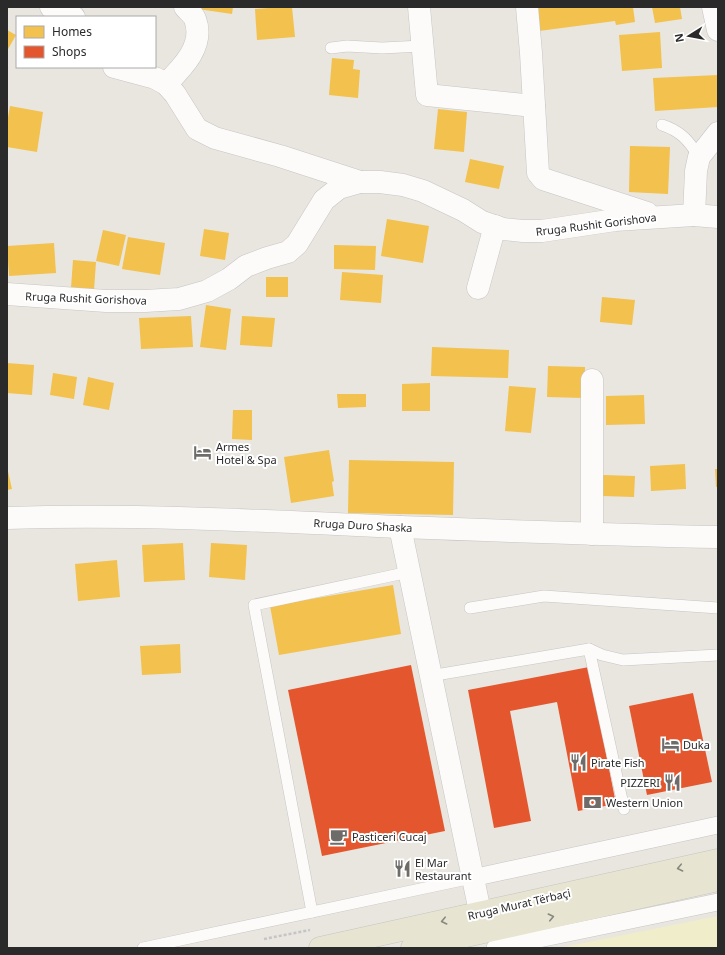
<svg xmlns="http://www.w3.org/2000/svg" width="725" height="955" font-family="'Noto Sans',sans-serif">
<rect width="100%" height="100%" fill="#e9e6df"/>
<!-- sand -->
<path fill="#f0edcb" d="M 718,916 L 718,948 L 559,948 Z"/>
<!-- homes -->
<g fill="#f2c14e">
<path d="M 198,7 L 233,7 L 232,14 L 198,9 Z"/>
<path d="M 282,7 L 292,7 L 295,37 L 257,40 L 255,9 Z"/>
<path d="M 536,7 L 633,7 L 635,22 L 616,25 L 615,21 L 539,31 Z"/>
<path d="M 652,7 L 680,7 L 682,19 L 655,23 Z"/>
<path d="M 7,30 L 16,35 L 7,51 Z"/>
<path d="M 660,32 L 662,68 L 622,71 L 619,35 Z"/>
<path d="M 332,58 L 354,60 L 353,69 L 360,70 L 358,98 L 329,95 Z"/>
<path d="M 718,75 L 718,107 L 655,111 L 653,78 Z"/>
<path d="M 10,106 L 43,112 L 37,152 L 7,147 L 7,123 Z"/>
<path d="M 438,109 L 467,112 L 464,152 L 434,149 Z"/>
<path d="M 630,146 L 670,147 L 668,194 L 629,192 Z"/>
<path d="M 470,159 L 504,166 L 499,189 L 465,182 Z"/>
<path d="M 387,219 L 429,226 L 423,263 L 381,256 Z"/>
<path d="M 204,229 L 229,233 L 225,260 L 200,256 Z"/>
<path d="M 103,230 L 126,235 L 119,266 L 96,261 Z"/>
<path d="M 128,237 L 165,243 L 160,275 L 122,269 Z"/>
<path d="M 54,243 L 56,273 L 9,276 L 7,246 Z"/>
<path d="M 334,245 L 376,246 L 375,270 L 334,269 Z"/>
<path d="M 73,260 L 96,262 L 94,290 L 71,288 Z"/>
<path d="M 342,272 L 383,275 L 381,303 L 340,300 Z"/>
<rect x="266" y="277" width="22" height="20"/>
<path d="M 602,297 L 635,300 L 632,325 L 600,322 Z"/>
<path d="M 206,305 L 231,309 L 226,350 L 200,347 Z"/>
<path d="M 191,316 L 193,347 L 141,349 L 139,318 Z"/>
<path d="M 242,316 L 275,318 L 272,347 L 240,345 Z"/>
<path d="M 432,347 L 509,350 L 508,378 L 431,376 Z"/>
<path d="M 7,363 L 34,365 L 32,395 L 7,393 Z"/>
<path d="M 548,366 L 585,367 L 584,398 L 547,397 Z"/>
<path d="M 53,373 L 77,377 L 74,399 L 50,395 Z"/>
<path d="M 88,377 L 114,383 L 109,410 L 83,405 Z"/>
<path d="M 430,383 L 430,411 L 402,411 L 402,384 Z"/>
<path d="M 509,386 L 536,388 L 531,433 L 505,431 Z"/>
<path d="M 337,394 L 366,394 L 366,407 L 338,408 Z"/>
<path d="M 644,395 L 645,424 L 606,425 L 606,396 Z"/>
<path d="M 233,410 L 252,410 L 252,440 L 232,439 Z"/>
<path d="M 329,450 L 334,481 L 332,482 L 334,496 L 291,503 L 284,457 Z"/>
<path d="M 349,460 L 454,462 L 453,515 L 348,513 Z"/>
<path d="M 685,464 L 686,489 L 651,491 L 650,466 Z"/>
<path d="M 7,467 L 12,489 L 7,490 Z"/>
<path d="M 715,469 L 718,469 L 718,487 L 716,487 Z"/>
<path d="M 603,475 L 635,476 L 634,497 L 602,496 Z"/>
<path d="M 183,543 L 185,580 L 144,582 L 142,545 Z"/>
<path d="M 211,543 L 247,545 L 245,580 L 209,577 Z"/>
<path d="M 117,560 L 120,597 L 78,601 L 75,564 Z"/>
<path d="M 393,585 L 401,634 L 279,655 L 270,606 Z"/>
<path d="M 180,644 L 181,673 L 142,675 L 140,646 Z"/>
</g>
<!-- shops -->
<g fill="#e4572e">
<path d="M 411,665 L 445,831 L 322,856 L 288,690 Z"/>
<path d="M 589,667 L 616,804 L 578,811 L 557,702 L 510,711 L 531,821 L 494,828 L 468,690 Z"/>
<path d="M 693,693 L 712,782 L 647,795 L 629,706 Z"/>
</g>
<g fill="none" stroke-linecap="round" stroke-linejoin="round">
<defs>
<g id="service">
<path d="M 331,48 L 347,46 L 382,48 L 422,46"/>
<path d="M 662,125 C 681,131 689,141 699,157"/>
<path d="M 470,608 L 544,596 L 718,608"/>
<path d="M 589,649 L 624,809"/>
<path d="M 430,676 L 589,649 L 602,655 L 623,660 L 718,655"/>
<path d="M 312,912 L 254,605 L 409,572"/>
<path d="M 143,948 L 472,878"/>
</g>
<g id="pedestrian">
<path d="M 472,878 L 718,825"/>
<path d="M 495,948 L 718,902"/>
</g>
<g id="minor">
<path d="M 51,7 L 74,17"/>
<path d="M 419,7 L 427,95 L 534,106"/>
<path d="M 527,7 L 531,53 L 538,173 L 543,179 L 647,213"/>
<path d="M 713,7 L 718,30"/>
<path d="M 114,67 L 155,78 L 166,84 L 175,94 L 197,129 L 215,138 L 280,156 L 360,182"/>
<path d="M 166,84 C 183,67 205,45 195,19 C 193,14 188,11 185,7"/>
<path d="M 694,215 L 718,217"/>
<path d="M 478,288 L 495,226"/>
<path d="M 7,294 L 106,301 L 145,301 L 179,299 L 207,291 L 229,279 L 246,266 L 267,258 L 288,252 L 297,244 L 324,200 L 339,188 L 360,182 L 380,182 L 403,185 L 423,191 L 463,210 L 482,222 L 503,229 L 523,231 L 542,231 L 615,220 L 694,215 L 696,171 L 699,157 L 718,133"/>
<path d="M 400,527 L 484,931"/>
<path d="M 592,534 L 592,380"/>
</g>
<path id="secondary" d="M 7,518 C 138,514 269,521 400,527 C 506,531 612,535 718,537"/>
<g id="primary">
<path d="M 320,948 L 718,860"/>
<path d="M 412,948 L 718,880"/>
</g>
</defs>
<!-- service casing -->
<use href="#service" stroke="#c6c5c5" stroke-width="12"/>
<!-- pedestrian casing -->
<use href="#pedestrian" stroke="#c6c5c5" stroke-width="18"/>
<!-- minor casing -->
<use href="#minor" stroke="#c6c5c5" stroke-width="23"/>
<!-- secondary casing -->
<use href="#secondary" stroke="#c6c5c5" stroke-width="23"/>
<!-- primary casing -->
<use href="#primary" stroke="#c4c4c1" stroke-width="23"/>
<!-- path -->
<path stroke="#c6c5c5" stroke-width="2.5" stroke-dasharray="3 2" stroke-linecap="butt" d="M 264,939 L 310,930"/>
<!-- service -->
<use href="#service" stroke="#fcfbfa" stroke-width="11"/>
<!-- pedestrian -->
<use href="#pedestrian" stroke="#fcfbfa" stroke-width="17"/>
<!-- minor -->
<use href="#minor" stroke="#fcfbfa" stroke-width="22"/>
<!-- secondary -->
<use href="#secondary" stroke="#fcfbfa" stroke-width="22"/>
<!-- primary -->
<use href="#primary" stroke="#e7e5d2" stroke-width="22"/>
</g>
<!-- one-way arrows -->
<defs><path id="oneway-chevron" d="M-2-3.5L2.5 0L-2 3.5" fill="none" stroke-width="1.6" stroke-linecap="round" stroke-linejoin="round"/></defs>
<g stroke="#88887e">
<use href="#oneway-chevron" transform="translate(680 868) rotate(168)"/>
<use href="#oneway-chevron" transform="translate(551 917) rotate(-13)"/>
<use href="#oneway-chevron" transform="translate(444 921) rotate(167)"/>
</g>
<!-- icons -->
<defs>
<symbol id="hotel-bare" viewBox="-9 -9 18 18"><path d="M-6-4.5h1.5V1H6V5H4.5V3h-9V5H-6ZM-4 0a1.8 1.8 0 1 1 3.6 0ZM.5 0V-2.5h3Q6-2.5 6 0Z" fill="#6d6c69" stroke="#fff" stroke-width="2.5" paint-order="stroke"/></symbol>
<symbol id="restaurant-bare" viewBox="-9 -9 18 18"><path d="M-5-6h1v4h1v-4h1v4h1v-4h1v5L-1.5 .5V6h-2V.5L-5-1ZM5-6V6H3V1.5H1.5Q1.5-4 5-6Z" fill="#6d6c69" stroke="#fff" stroke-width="2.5" paint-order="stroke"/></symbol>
<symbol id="bank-bare" viewBox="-9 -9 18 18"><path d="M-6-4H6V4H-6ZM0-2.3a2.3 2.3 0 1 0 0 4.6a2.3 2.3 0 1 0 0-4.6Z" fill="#6d6c69" stroke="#fff" stroke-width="2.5" paint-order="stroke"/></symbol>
<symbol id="cafe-bare" viewBox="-9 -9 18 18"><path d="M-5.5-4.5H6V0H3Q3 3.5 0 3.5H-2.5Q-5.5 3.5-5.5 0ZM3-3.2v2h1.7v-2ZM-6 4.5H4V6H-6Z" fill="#6d6c69" stroke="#fff" stroke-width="2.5" paint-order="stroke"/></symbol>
</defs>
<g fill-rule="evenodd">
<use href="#hotel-bare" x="190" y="440" width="25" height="25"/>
<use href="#hotel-bare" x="658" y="732" width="25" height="25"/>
<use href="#restaurant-bare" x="566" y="750" width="25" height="25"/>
<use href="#restaurant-bare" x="660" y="770" width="25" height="25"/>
<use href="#bank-bare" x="580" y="790" width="25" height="25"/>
<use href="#cafe-bare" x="326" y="824" width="25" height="25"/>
<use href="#restaurant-bare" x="390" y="856" width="25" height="25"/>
</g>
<g text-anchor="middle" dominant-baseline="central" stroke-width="4" stroke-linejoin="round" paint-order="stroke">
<!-- street labels -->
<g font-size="11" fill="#2a2a2a" stroke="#fff">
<text transform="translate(596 224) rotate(-7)">Rruga Rushit Gorishova</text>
<text transform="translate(86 298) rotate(2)">Rruga Rushit Gorishova</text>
<text transform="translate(363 525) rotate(3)">Rruga Duro Shaska</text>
<text transform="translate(519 904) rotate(-13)">Rruga Murat Tërbaçi</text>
</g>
<!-- poi labels -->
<g font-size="11" fill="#2a2a2a" stroke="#fff" text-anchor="start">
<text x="216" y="446">Armes<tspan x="216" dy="13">Hotel &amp; Spa</tspan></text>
<text x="683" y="744">Duka</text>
<text x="591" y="762">Pirate Fish</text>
<text x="660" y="782" text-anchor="end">PIZZERI</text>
<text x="606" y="802">Western Union</text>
<text x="352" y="836">Pasticeri Cucaj</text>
<text x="415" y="862">El Mar<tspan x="415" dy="13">Restaurant</tspan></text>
</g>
</g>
<!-- border -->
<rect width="725" height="955" fill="none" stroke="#2a2a2a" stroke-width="16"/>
<!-- legend -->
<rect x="16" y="16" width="140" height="52" fill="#ffffff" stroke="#aaaaaa"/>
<rect x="24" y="26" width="20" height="12" fill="#f2c14e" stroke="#aaaaaa"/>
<text x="52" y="36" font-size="12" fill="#2a2a2a">Homes</text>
<rect x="24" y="46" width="20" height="12" fill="#e4572e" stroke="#aaaaaa"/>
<text x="52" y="56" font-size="12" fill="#2a2a2a">Shops</text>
<!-- north arrow -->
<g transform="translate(689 36) rotate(259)" stroke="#ffffff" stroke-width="3" paint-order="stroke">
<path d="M0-3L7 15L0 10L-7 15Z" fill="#2a2a2a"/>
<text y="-6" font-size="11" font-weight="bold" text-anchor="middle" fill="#2a2a2a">N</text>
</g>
</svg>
